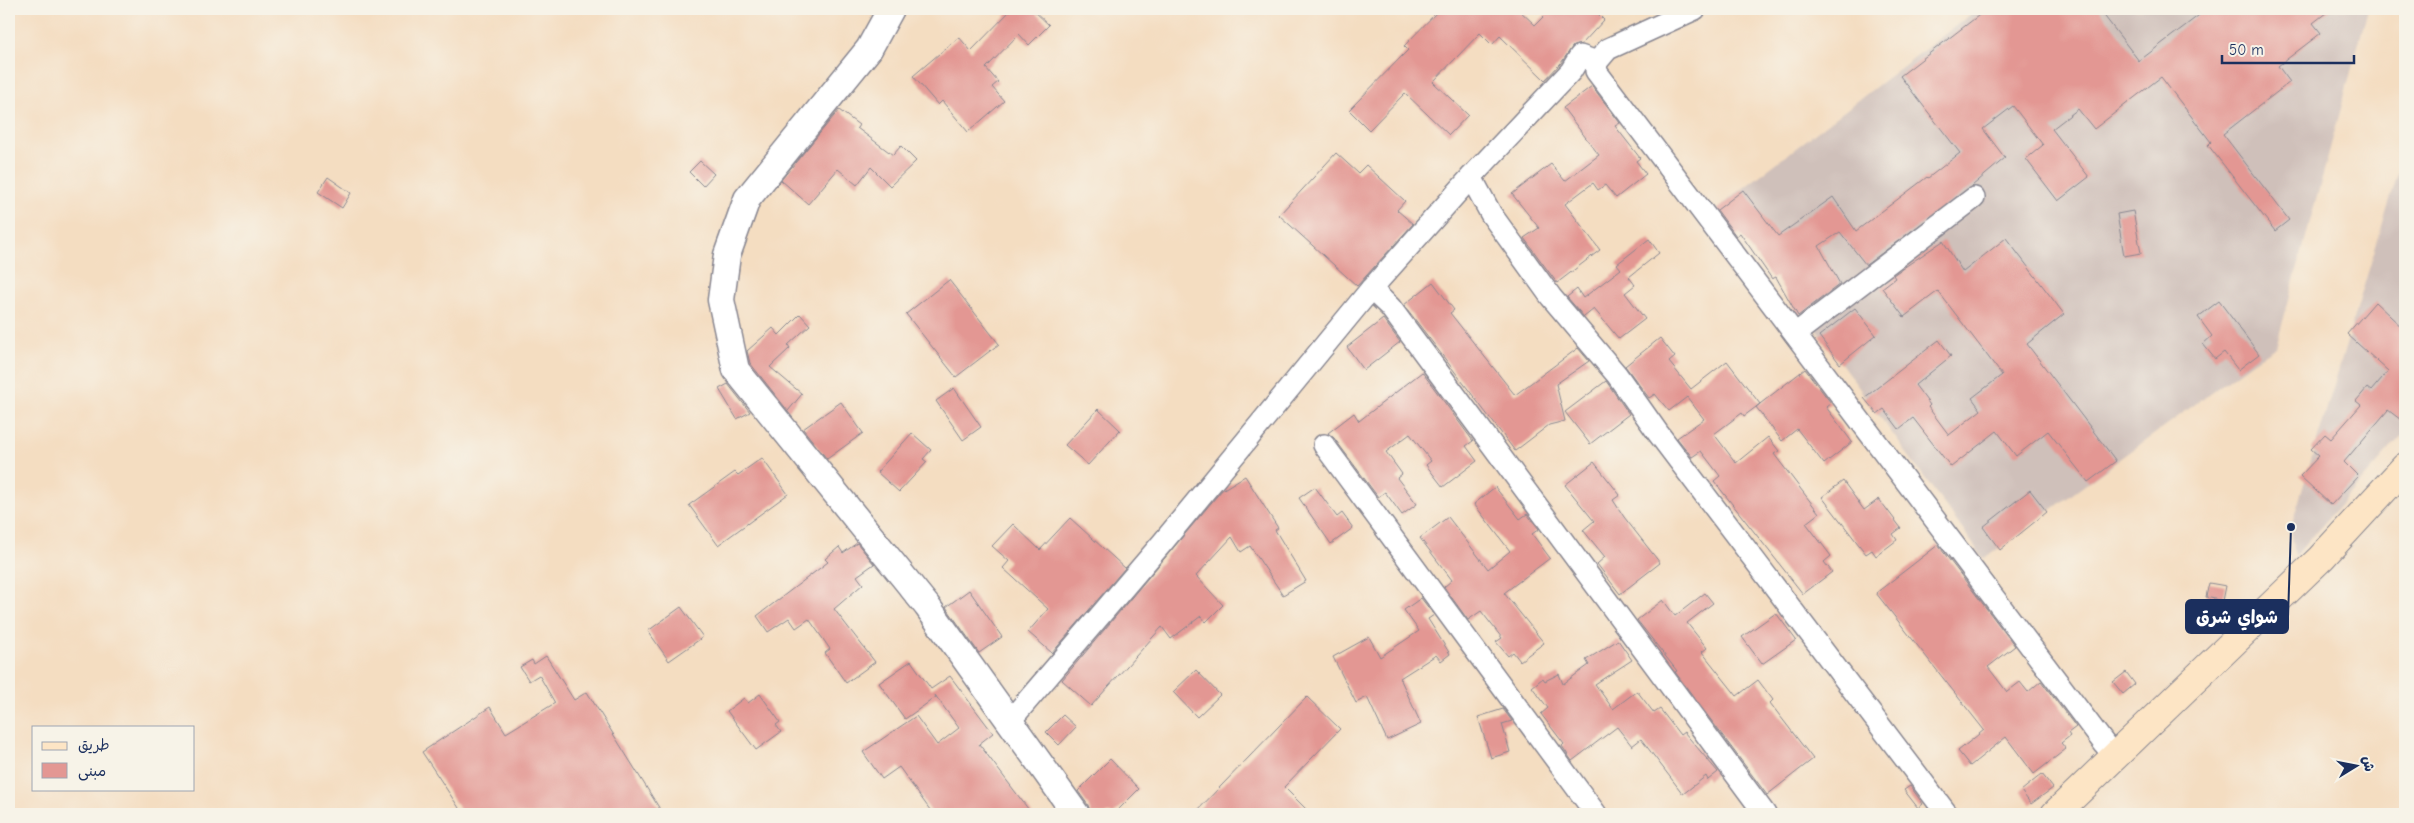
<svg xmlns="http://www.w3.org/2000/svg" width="2414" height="823" font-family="'Comic Neue','Playpen Sans Arabic',sans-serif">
<rect width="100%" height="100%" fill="#f7f3e8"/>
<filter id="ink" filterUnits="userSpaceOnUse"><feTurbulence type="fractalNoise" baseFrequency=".02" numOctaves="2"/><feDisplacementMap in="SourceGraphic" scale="10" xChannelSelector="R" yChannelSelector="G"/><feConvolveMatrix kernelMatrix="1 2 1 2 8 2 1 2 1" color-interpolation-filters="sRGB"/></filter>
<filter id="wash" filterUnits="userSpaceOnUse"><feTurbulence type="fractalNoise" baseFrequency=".0096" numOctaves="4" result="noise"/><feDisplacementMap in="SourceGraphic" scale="20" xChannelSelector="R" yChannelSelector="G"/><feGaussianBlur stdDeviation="1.12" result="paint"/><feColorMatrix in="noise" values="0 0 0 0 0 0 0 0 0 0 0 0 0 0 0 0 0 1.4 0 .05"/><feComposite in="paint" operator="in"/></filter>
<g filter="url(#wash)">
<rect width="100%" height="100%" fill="#f4ddc1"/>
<!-- industrial -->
<g fill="#cfc0ba">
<path d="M 1974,9 L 2368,9 L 2276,347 L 2254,361 L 1984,559 L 1724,203 L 1975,11 Z"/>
<path d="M 2405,150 L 2405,432 L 2295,556 L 2291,527 Z"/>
</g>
<g id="blocks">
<!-- building -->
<g fill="#e39793">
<path d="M 1012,9 L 1032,9 L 1049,25 L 1029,45 L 1019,34 L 986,68 L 998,82 L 992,87 L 1004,101 L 968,132 L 942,101 L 938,105 L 913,76 L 959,37 L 971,51 Z"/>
<path d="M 1440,9 L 1518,9 L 1535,25 L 1551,9 L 1593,9 L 1604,20 L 1582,44 L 1573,46 L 1561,63 L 1545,80 L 1500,36 L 1492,45 L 1480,33 L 1433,82 L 1468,115 L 1449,135 L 1405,93 L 1369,130 L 1349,110 L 1408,50 L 1404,46 Z"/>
<path d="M 1987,9 L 2099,9 L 2139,61 L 2207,9 L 2331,9 L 2313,23 L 2321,33 L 2278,66 L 2290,82 L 2223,134 L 2289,220 L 2275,231 L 2208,145 L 2211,142 L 2161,77 L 2094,129 L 2078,109 L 2052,129 L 2089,177 L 2058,201 L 2026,159 L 2043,145 L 2013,106 L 1983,129 L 2005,158 L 1972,186 L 1866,265 L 1840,232 L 1819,246 L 1840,284 L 1798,316 L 1776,277 L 1772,279 L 1740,233 L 1736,236 L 1717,210 L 1743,190 L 1778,236 L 1833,197 L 1856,231 L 1927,177 L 1928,178 L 1960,153 L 1900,76 Z"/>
<path d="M 1592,86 L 1620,123 L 1615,126 L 1640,158 L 1636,161 L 1646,174 L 1616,198 L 1605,185 L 1598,190 L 1593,183 L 1565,204 L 1600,250 L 1557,283 L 1524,238 L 1539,228 L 1512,194 L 1551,164 L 1565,181 L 1599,155 L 1563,108 Z"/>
<path d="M 839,110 L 859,125 L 857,128 L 893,155 L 901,146 L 916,161 L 890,186 L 871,167 L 857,185 L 838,169 L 808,204 L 781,180 Z"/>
<path d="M 1336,153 L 1358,173 L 1366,165 L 1405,201 L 1397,210 L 1413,224 L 1357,286 L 1279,215 Z"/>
<path d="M 700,161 L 714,174 L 703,186 L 689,172 Z"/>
<path d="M 328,177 L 351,193 L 342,208 L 318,192 Z"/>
<path d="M 2133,211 L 2141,253 L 2124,256 L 2117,214 Z"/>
<path d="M 2006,238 L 2064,314 L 2027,344 L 2116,461 L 2088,482 L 2048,431 L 2016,456 L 1997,431 L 1951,467 L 1913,418 L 1899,429 L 1884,409 L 1877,414 L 1864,398 L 1939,340 L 1951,356 L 1915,385 L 1930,405 L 1928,407 L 1949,435 L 1981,410 L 1972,398 L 2002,375 L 1938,291 L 1904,317 L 1882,288 L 1895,278 L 1893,275 L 1943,241 L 1963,272 Z"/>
<path d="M 1649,239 L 1659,253 L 1629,277 L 1635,285 L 1625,293 L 1645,319 L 1619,339 L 1594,309 L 1584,317 L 1567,297 L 1577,289 L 1583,298 L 1621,269 L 1617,264 Z"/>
<path d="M 949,280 L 999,344 L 956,377 L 906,314 Z"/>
<path d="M 1433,282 L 1454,310 L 1450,313 L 1515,395 L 1578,348 L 1589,361 L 1556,384 L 1565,421 L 1549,425 L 1515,451 L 1404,305 Z"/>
<path d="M 2219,301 L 2259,354 L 2238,370 L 2224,352 L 2215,359 L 2203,344 L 2212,336 L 2198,317 Z"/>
<path d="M 2375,302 L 2405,330 L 2405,423 L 2388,410 L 2344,462 L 2358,476 L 2331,505 L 2300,476 L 2319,456 L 2311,449 L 2325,434 L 2331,439 L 2361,405 L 2356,401 L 2367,388 L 2371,391 L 2388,371 L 2347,334 Z"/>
<path d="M 1855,308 L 1876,335 L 1840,364 L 1819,336 Z"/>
<path d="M 800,314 L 810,325 L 788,345 L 790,348 L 770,367 L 802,394 L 788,411 L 750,363 L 747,351 L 773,328 L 779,335 Z"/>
<path d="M 1383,319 L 1400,342 L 1364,370 L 1347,347 Z"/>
<path d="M 1660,338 L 1675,357 L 1669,362 L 1691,389 L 1727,361 L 1760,404 L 1744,416 L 1742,413 L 1714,434 L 1736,463 L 1768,437 L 1779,451 L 1774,454 L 1819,513 L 1806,523 L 1831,556 L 1824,562 L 1832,572 L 1803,594 L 1714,481 L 1720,476 L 1701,451 L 1692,457 L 1677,438 L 1704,419 L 1687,397 L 1669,411 L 1655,394 L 1649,398 L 1625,366 Z"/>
<path d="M 1805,369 L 1831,403 L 1826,407 L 1852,442 L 1824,464 L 1797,429 L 1782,441 L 1756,407 Z"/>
<path d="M 1422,372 L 1473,441 L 1466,446 L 1477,461 L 1443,487 L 1426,465 L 1431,461 L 1410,434 L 1386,452 L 1402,474 L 1397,478 L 1417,504 L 1402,515 L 1385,492 L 1378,497 L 1334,438 L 1328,433 L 1354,413 L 1359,421 Z"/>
<path d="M 1606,381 L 1629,414 L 1590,444 L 1565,412 Z"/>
<path d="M 728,384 L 750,412 L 737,419 L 719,389 Z"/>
<path d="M 954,388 L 981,427 L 963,440 L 936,401 Z"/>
<path d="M 841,402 L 863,433 L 827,459 L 803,429 Z"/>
<path d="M 1098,409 L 1120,430 L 1088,465 L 1065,445 Z"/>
<path d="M 912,433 L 931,450 L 923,459 L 927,462 L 899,492 L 877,472 Z"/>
<path d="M 762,458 L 788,494 L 718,545 L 689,505 L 735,472 L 738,475 Z"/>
<path d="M 1594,462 L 1620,495 L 1613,500 L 1624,517 L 1660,563 L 1620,594 L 1597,564 L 1605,557 L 1583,530 L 1594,521 L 1565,485 Z"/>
<path d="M 1245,476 L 1278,528 L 1275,530 L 1306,581 L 1283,595 L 1250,546 L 1241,552 L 1232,537 L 1196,576 L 1223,605 L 1206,622 L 1201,616 L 1171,639 L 1162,627 L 1091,706 L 1062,680 L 1222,490 Z"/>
<path d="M 1843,481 L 1864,510 L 1879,499 L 1901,528 L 1893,534 L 1897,540 L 1876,556 L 1872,550 L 1866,554 L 1822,497 Z"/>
<path d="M 1315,487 L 1337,517 L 1342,513 L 1353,528 L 1331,544 L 1299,498 Z"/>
<path d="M 1495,487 L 1520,519 L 1527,514 L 1539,529 L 1532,534 L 1550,558 L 1504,593 L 1544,643 L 1520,661 L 1513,652 L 1508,656 L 1496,642 L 1502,638 L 1481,611 L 1468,620 L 1444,587 L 1452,580 L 1420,538 L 1448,517 L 1488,569 L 1510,551 L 1474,504 Z"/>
<path d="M 2030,490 L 2047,512 L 2000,550 L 1983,527 Z"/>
<path d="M 1070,518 L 1125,568 L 1052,653 L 1028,632 L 1048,609 L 1003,568 L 1009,561 L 992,546 L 1013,524 L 1040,550 Z"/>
<path d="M 857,543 L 874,564 L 857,576 L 863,584 L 834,609 L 875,662 L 846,683 L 825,653 L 830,649 L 809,619 L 796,628 L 789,618 L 768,632 L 757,616 L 828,562 L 825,559 L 839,547 L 843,553 Z"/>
<path d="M 1938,545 L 2015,646 L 1988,667 L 2007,692 L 2020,682 L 2028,692 L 2041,681 L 2076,727 L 2068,733 L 2070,736 L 2061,743 L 2066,749 L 2034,774 L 2006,737 L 1970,766 L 1958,751 L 1984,730 L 1876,593 Z"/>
<path d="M 2209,583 L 2226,586 L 2223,601 L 2206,597 Z"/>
<path d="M 969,590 L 1002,637 L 979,653 L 946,607 Z"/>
<path d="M 1705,593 L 1713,603 L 1687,623 L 1707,648 L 1702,652 L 1737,696 L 1758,680 L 1773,700 L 1770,703 L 1813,759 L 1767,795 L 1675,672 L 1677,671 L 1637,620 L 1663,600 L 1675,616 Z"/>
<path d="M 1421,598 L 1434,615 L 1428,619 L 1450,654 L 1441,661 L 1436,655 L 1400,678 L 1421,724 L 1387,740 L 1367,697 L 1356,703 L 1333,657 L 1369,637 L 1380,657 L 1419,631 L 1404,610 Z"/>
<path d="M 681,607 L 703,637 L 669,661 L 648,631 Z"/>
<path d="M 1776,613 L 1796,640 L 1762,664 L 1742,637 Z"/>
<path d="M 1618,640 L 1632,660 L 1595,684 L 1613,709 L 1637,691 L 1654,713 L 1660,709 L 1680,735 L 1684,732 L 1718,772 L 1708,780 L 1706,776 L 1683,794 L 1641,739 L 1632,746 L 1617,727 L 1572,761 L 1562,746 L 1564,744 L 1541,714 L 1548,708 L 1532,687 L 1543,678 L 1545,681 L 1559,674 L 1563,684 L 1589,665 L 1586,660 Z"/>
<path d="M 546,656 L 574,700 L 587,692 L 663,814 L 463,814 L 422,752 L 490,707 L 506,733 L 555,703 L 539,675 L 529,681 L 520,667 L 532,660 L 534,664 Z"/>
<path d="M 911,661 L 931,689 L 950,676 L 993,733 L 979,744 L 1032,814 L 933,814 L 899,767 L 882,779 L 863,752 L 916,716 L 937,745 L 959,728 L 935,695 L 936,697 L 905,719 L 879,683 Z"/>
<path d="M 1196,670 L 1220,695 L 1197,717 L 1173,692 Z"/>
<path d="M 2126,672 L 2135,684 L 2123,694 L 2113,682 Z"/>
<path d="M 760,694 L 780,722 L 776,725 L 781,732 L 756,750 L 727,711 L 744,698 L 748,703 Z"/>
<path d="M 1307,697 L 1340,729 L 1284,787 L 1311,814 L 1194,814 Z"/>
<path d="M 1503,709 L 1512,721 L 1502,724 L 1510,752 L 1491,758 L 1478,717 Z"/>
<path d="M 1063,715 L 1076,727 L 1059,745 L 1046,732 Z"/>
<path d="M 1110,759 L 1139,789 L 1114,814 L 1091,814 L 1088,805 L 1078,791 Z"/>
<path d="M 2042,774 L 2053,788 L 2031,804 L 2021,791 Z"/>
<path d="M 1910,786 L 1923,804 L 1918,808 L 1904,790 Z"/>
</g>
</g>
</g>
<g filter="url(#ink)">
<use href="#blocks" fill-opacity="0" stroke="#888690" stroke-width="1"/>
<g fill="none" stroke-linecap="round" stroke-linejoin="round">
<defs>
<g id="minor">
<path d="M 1695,9 L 1608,49 L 1597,62 L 1596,71 L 2115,758"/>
<path d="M 1471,177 L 1491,214 L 1551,297 L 1617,375 L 1658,433 L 1947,814"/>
<path d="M 1371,289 L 1390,307 L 1765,814"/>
<path d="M 1795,334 L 1974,198"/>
<path d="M 1324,445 L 1596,814"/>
<path d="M 1009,722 L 1163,542 L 1371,289 L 1471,177 L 1571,71 L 1580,56 L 1597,62"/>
</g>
<path id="tertiary" d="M 891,9 L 869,49 L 747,199 L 727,255 L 721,300 L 736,370 L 927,606 L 1076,814"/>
<path id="secondary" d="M 2055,814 L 2321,558 L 2405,467"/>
</defs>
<!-- minor casing -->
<use href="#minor" stroke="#888690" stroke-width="24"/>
<!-- tertiary casing -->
<use href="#tertiary" stroke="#888690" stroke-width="29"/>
<!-- secondary casing -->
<use href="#secondary" stroke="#888690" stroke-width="30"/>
<!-- minor -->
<use href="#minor" stroke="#fff" stroke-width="21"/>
<!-- tertiary -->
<use href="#tertiary" stroke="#fff" stroke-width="26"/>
<!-- secondary -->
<use href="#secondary" stroke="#fde5c5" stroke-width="28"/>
</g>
</g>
<!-- callouts -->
<path fill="none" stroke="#1b2f5e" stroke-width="2" d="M2291 527L2288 617"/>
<circle fill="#1b2f5e" stroke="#f7f3e8" stroke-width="2" cx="2291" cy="527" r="5"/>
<rect fill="#1b2f5e" stroke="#1b2f5e" stroke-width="2" x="2186" y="600" width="102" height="33" rx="5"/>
<g font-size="18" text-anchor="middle" font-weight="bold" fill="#fff">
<text x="2237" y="623">شواي شرق</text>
</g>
<!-- margin -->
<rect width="2414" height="823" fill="none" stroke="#f7f3e8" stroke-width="30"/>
<!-- legend -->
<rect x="32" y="726" width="162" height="65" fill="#f7f3e8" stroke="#9fa5b1"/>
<rect x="42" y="742" width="25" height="8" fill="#fde5c5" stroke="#9fa5b1"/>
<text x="78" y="750" font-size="15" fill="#1b2f5e">طريق</text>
<rect x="42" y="763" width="25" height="15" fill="#e39793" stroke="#9fa5b1"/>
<text x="78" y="776" font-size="15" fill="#1b2f5e">مبنى</text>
<!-- north arrow -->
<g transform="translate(2356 766) rotate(80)" stroke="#f7f3e8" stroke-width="4" paint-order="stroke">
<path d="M0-4L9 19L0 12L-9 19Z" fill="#1b2f5e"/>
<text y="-8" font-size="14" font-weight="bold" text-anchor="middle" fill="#1b2f5e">ش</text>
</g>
<!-- scale -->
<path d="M2222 55v8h132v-8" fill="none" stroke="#1b2f5e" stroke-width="2.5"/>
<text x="2229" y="55" font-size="15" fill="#1b2f5e" stroke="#f7f3e8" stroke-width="4" paint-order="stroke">50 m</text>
</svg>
